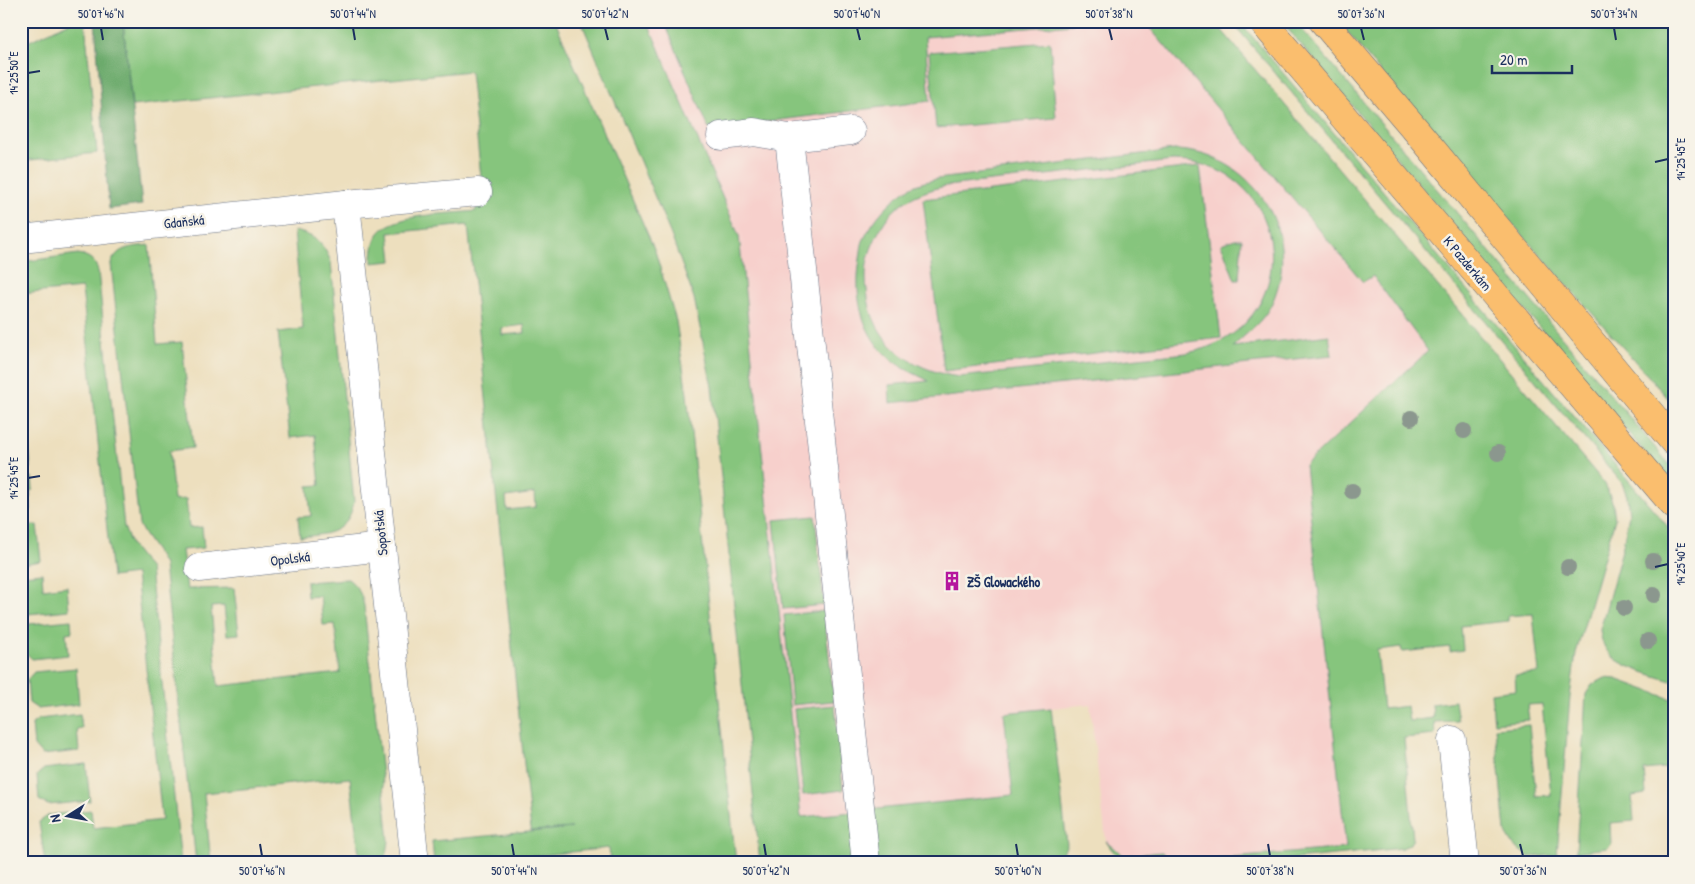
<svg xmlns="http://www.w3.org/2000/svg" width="1695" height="884" font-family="'Patrick Hand',sans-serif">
<rect width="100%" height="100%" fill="#f7f3e8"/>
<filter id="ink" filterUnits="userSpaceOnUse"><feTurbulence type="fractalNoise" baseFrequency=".02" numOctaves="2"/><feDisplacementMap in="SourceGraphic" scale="10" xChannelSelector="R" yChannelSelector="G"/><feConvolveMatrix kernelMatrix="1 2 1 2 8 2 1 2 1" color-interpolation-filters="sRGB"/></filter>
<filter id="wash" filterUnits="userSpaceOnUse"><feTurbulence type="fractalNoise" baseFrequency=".0096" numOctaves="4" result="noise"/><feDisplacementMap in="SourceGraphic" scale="20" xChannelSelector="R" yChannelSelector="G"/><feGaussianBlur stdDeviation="1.12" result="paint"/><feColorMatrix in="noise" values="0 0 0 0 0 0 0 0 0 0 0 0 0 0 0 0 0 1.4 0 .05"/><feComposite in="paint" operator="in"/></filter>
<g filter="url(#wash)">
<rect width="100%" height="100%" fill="#eddfbe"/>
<!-- built -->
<path fill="#f7d0cc" d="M 648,21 L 1144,21 L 1363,282 L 1373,276 L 1428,351 L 1305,464 L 1346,848 L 1185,863 L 1175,863 L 1162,852 L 1124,856 L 1106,841 L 1090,704 L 1004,713 L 1013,795 L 801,817 L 739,236 Z"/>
<!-- green -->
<g fill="#86c57d" stroke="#507a6e" fill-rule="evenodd">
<path d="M 72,21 L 85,21 L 97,153 L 21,161 L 21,45 Z"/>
<path d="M 130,21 L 555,21 L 655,251 L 676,321 L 687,394 L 736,863 L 561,863 L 610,858 L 609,848 L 467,863 L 434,863 L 432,841 L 572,828 L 531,831 L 468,225 L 389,233 L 392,261 L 372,263 C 372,253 373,242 379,233 C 394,213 452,214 476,211 L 476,203 L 481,177 L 470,71 L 132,106 L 123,23 ZM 524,325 L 525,333 L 502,335 L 502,328 ZM 535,493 L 536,507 L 507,510 L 506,497 Z"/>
<path d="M 581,21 L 647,21 L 739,236 L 801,817 L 853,812 L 860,863 L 760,863 L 712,387 L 694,298 L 671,235 Z"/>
<path d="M 664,21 L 1074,21 L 1073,24 L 925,37 L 930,101 L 709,129 Z"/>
<path d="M 1144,21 L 1214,21 L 1605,484 L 1613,504 L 1615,519 L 1576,653 L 1570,697 L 1557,855 L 1529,857 L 1514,846 L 1505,831 L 1495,728 L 1529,725 L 1536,796 L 1551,795 L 1542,704 L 1527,705 L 1529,720 L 1494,723 L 1491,693 L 1516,690 L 1515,675 L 1539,673 L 1533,614 L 1508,616 L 1508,621 L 1461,626 L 1463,650 L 1450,652 L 1450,647 L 1402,652 L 1401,647 L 1377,650 L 1383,709 L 1407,706 L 1409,721 L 1433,718 L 1432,704 L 1455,701 L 1458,721 L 1434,722 L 1435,735 L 1404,738 L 1413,839 L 1409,845 L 1402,848 L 1257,863 L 1175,863 L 1346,848 L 1305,465 L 1428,351 L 1373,276 L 1363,282 Z"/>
<path d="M 1231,21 L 1239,21 L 1674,534 L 1674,682 C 1656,676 1619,667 1608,652 C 1603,646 1601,638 1600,630 L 1622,550 L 1629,514 L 1627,496 L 1622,483 Z"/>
<path d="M 1281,21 L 1295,21 L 1674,470 L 1674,487 Z"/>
<path d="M 1338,21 L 1674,21 L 1674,405 L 1427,128 Z"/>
<path d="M 1050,42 L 1056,118 L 936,128 L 929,52 Z"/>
<path d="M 1174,150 C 1251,151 1306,233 1271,305 C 1262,323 1246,333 1233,347 L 1329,335 L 1332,355 L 890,403 L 889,385 L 929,381 C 914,373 898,367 886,355 C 860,330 854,293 860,259 C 861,253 861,246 863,241 C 873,219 891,199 911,187 C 919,183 929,181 937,179 ZM 1173,161 C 1296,162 1308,332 1186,353 L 959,377 C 911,370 871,342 867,290 C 865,276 866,263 871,249 C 877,234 885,217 898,207 C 912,195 929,190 946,186 Z"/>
<path d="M 1200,166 L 1221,338 L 944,371 L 923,199 Z"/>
<path d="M 294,231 C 314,235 323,242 331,262 L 354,502 C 347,534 328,534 300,537 L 298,517 L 311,516 L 308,486 L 320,485 L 315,435 L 290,438 L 278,332 L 303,329 Z"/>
<path d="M 1235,239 L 1242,239 L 1239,280 L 1235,280 L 1221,244 Z"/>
<path d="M 149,245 L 157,344 L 182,342 L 193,448 L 169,451 L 174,500 L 186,499 L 189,528 L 202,527 L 204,548 L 182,550 L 187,589 L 234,588 L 239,634 L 227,635 L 224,606 L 211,607 L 218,686 L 340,673 L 335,624 L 323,625 L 320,596 L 307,597 L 306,582 L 348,579 C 357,586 362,594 364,606 L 389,841 L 387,853 L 382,863 L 360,863 L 350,778 L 204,793 L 211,863 L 196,863 L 164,565 C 157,550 146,540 139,525 L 111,264 C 117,246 133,247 149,245 Z"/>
<path d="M 78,254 C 89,256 95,260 98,271 L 124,527 L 131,545 L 150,569 L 181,863 L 45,863 L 39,822 L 49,815 L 91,810 L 93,828 L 162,820 L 136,574 L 112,577 L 82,288 L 21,294 L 21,262 Z"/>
<path d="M 21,379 L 26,418 L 21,418 Z"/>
<path d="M 21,426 L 27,426 L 31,468 L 21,469 Z"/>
<path d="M 32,477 L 33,490 L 30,490 L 31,510 L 21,511 L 21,478 Z"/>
<path d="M 815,516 L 824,605 L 783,609 L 774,520 Z"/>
<path d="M 37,525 L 41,561 L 22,564 L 21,526 Z"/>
<path d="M 42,573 L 43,589 L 67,586 L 69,610 L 28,614 L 21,609 L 21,577 L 23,575 Z"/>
<path d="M 824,611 L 834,701 L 792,705 L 784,615 Z"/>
<path d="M 71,620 L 72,632 L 66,633 L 68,655 L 32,659 L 24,651 L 22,631 L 29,624 Z"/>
<path d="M 76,668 L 79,704 L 38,709 L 29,703 L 27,680 L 34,672 Z"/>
<path d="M 1605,678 L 1616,679 L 1674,700 L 1674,767 L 1644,770 L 1646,794 L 1632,796 L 1634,821 L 1610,823 L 1611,845 L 1607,848 L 1576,852 L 1586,694 L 1592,685 Z"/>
<path d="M 835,705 L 843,790 L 803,795 L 794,709 Z"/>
<path d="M 1051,708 L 1067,845 L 1060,858 L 1055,863 L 872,863 L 867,810 L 1013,795 L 1004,713 Z"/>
<path d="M 80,714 L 82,728 L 77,729 L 79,751 L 42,755 L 34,746 L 32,724 L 39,719 Z"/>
<path d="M 86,764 L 90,801 L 48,805 L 39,800 L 37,775 L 44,769 Z"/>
<path d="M 1106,841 L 1124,856 L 1162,852 L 1173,863 L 1166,863 L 1161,858 C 1137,861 1120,866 1106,841 Z"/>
</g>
<!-- forest -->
<path fill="#6caa6c" stroke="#446c65" d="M 95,21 L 130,21 L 123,23 L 142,205 L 109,209 Z"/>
</g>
<g filter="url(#ink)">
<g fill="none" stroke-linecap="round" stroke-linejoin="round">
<defs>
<g id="minor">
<path d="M 721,136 L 754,132 L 789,138 L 851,131"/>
<path d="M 789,138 L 866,863"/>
<path d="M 346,204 L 415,863"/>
<path d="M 21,239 L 346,204 L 478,192"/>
<path d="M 199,568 L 382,547"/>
<path d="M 1452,740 L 1465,863"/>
</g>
<g id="major">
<path d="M 1262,21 L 1674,505"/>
<path d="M 1323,21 L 1421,136 L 1674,442"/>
</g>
</defs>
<!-- minor casing -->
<use href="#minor" stroke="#646d80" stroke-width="29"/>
<!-- major casing -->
<use href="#major" stroke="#646d80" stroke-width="29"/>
<!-- minor -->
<use href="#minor" stroke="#fff" stroke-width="28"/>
<!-- major -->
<use href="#major" stroke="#fabe6e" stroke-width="28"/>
</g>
<!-- trees -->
<g fill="#8b978e">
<circle cx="1411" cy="418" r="8"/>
<circle cx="1464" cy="431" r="8"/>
<circle cx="1498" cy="453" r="8"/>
<circle cx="1352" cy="491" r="8"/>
<circle cx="1653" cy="561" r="8"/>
<circle cx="1568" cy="567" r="8"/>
<circle cx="1654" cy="595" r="8"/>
<circle cx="1624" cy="608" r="8"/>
<circle cx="1648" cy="641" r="8"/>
</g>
</g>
<!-- ticks -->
<path fill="none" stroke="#1b2f5e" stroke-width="2" d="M 101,28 L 103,40M 353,28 L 355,40M 605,28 L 608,40M 857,28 L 860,40M 1109,28 L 1112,40M 1361,28 L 1364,40M 1614,28 L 1616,40M 28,73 L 40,71M 1655,162 L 1668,159M 28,478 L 40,476M 1655,567 L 1668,564M 260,844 L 262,856M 512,844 L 514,856M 764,844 L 766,856M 1016,844 L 1018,856M 1268,844 L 1270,856M 1520,844 L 1523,856"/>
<!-- icons -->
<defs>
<symbol id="building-bare" viewBox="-9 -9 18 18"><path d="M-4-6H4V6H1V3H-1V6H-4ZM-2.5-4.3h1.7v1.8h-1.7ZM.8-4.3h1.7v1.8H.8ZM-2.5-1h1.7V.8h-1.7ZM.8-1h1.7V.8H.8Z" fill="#b5179e" stroke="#f7f3e8" stroke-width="2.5" paint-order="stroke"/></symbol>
</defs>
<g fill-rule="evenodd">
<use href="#building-bare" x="938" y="567" width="28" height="28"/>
</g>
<g text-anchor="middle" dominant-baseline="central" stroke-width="5" stroke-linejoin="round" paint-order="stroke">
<!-- street labels -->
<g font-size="14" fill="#1b2f5e" stroke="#f7f3e8">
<text transform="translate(184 221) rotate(-6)">Gdaňská</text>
<text transform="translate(1468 263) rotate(50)">K Pazderkám</text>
<text transform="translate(380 533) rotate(-96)">Sopotská</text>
<text transform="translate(290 558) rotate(-7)">Opolská</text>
</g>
<!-- poi labels -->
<g font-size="14" font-weight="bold" fill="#1b2f5e" stroke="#f7f3e8" text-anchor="start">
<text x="967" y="581">ZŠ Glowackého</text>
</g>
</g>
<!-- margin -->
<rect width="1695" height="884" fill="none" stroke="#f7f3e8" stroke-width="55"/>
<!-- north arrow -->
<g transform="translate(68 816) rotate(259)" stroke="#f7f3e8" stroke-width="4" paint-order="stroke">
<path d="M0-4L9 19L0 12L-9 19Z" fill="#1b2f5e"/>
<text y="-8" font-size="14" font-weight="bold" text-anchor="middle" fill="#1b2f5e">N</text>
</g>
<!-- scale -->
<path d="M1492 65v8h80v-8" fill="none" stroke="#1b2f5e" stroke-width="2.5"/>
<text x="1500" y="65" font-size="15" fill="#1b2f5e" stroke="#f7f3e8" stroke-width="4" paint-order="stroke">20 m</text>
<rect x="28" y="28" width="1640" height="828" fill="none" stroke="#1b2f5e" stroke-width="2"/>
<g font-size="12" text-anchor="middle" fill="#1b2f5e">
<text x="101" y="18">50°07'46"N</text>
<text x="353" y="18">50°07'44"N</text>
<text x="605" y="18">50°07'42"N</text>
<text x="857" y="18">50°07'40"N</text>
<text x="1109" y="18">50°07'38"N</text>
<text x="1361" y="18">50°07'36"N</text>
<text x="1614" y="18">50°07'34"N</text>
<text transform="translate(14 73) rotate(-90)" y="4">14°25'50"E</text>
<text transform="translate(1681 159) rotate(-90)" y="4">14°25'45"E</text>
<text transform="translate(14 478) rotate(-90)" y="4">14°25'45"E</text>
<text transform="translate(1681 564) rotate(-90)" y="4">14°25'40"E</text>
<text x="262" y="875">50°07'46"N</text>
<text x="514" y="875">50°07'44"N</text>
<text x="766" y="875">50°07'42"N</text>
<text x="1018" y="875">50°07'40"N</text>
<text x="1270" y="875">50°07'38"N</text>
<text x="1523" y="875">50°07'36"N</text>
</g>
</svg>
